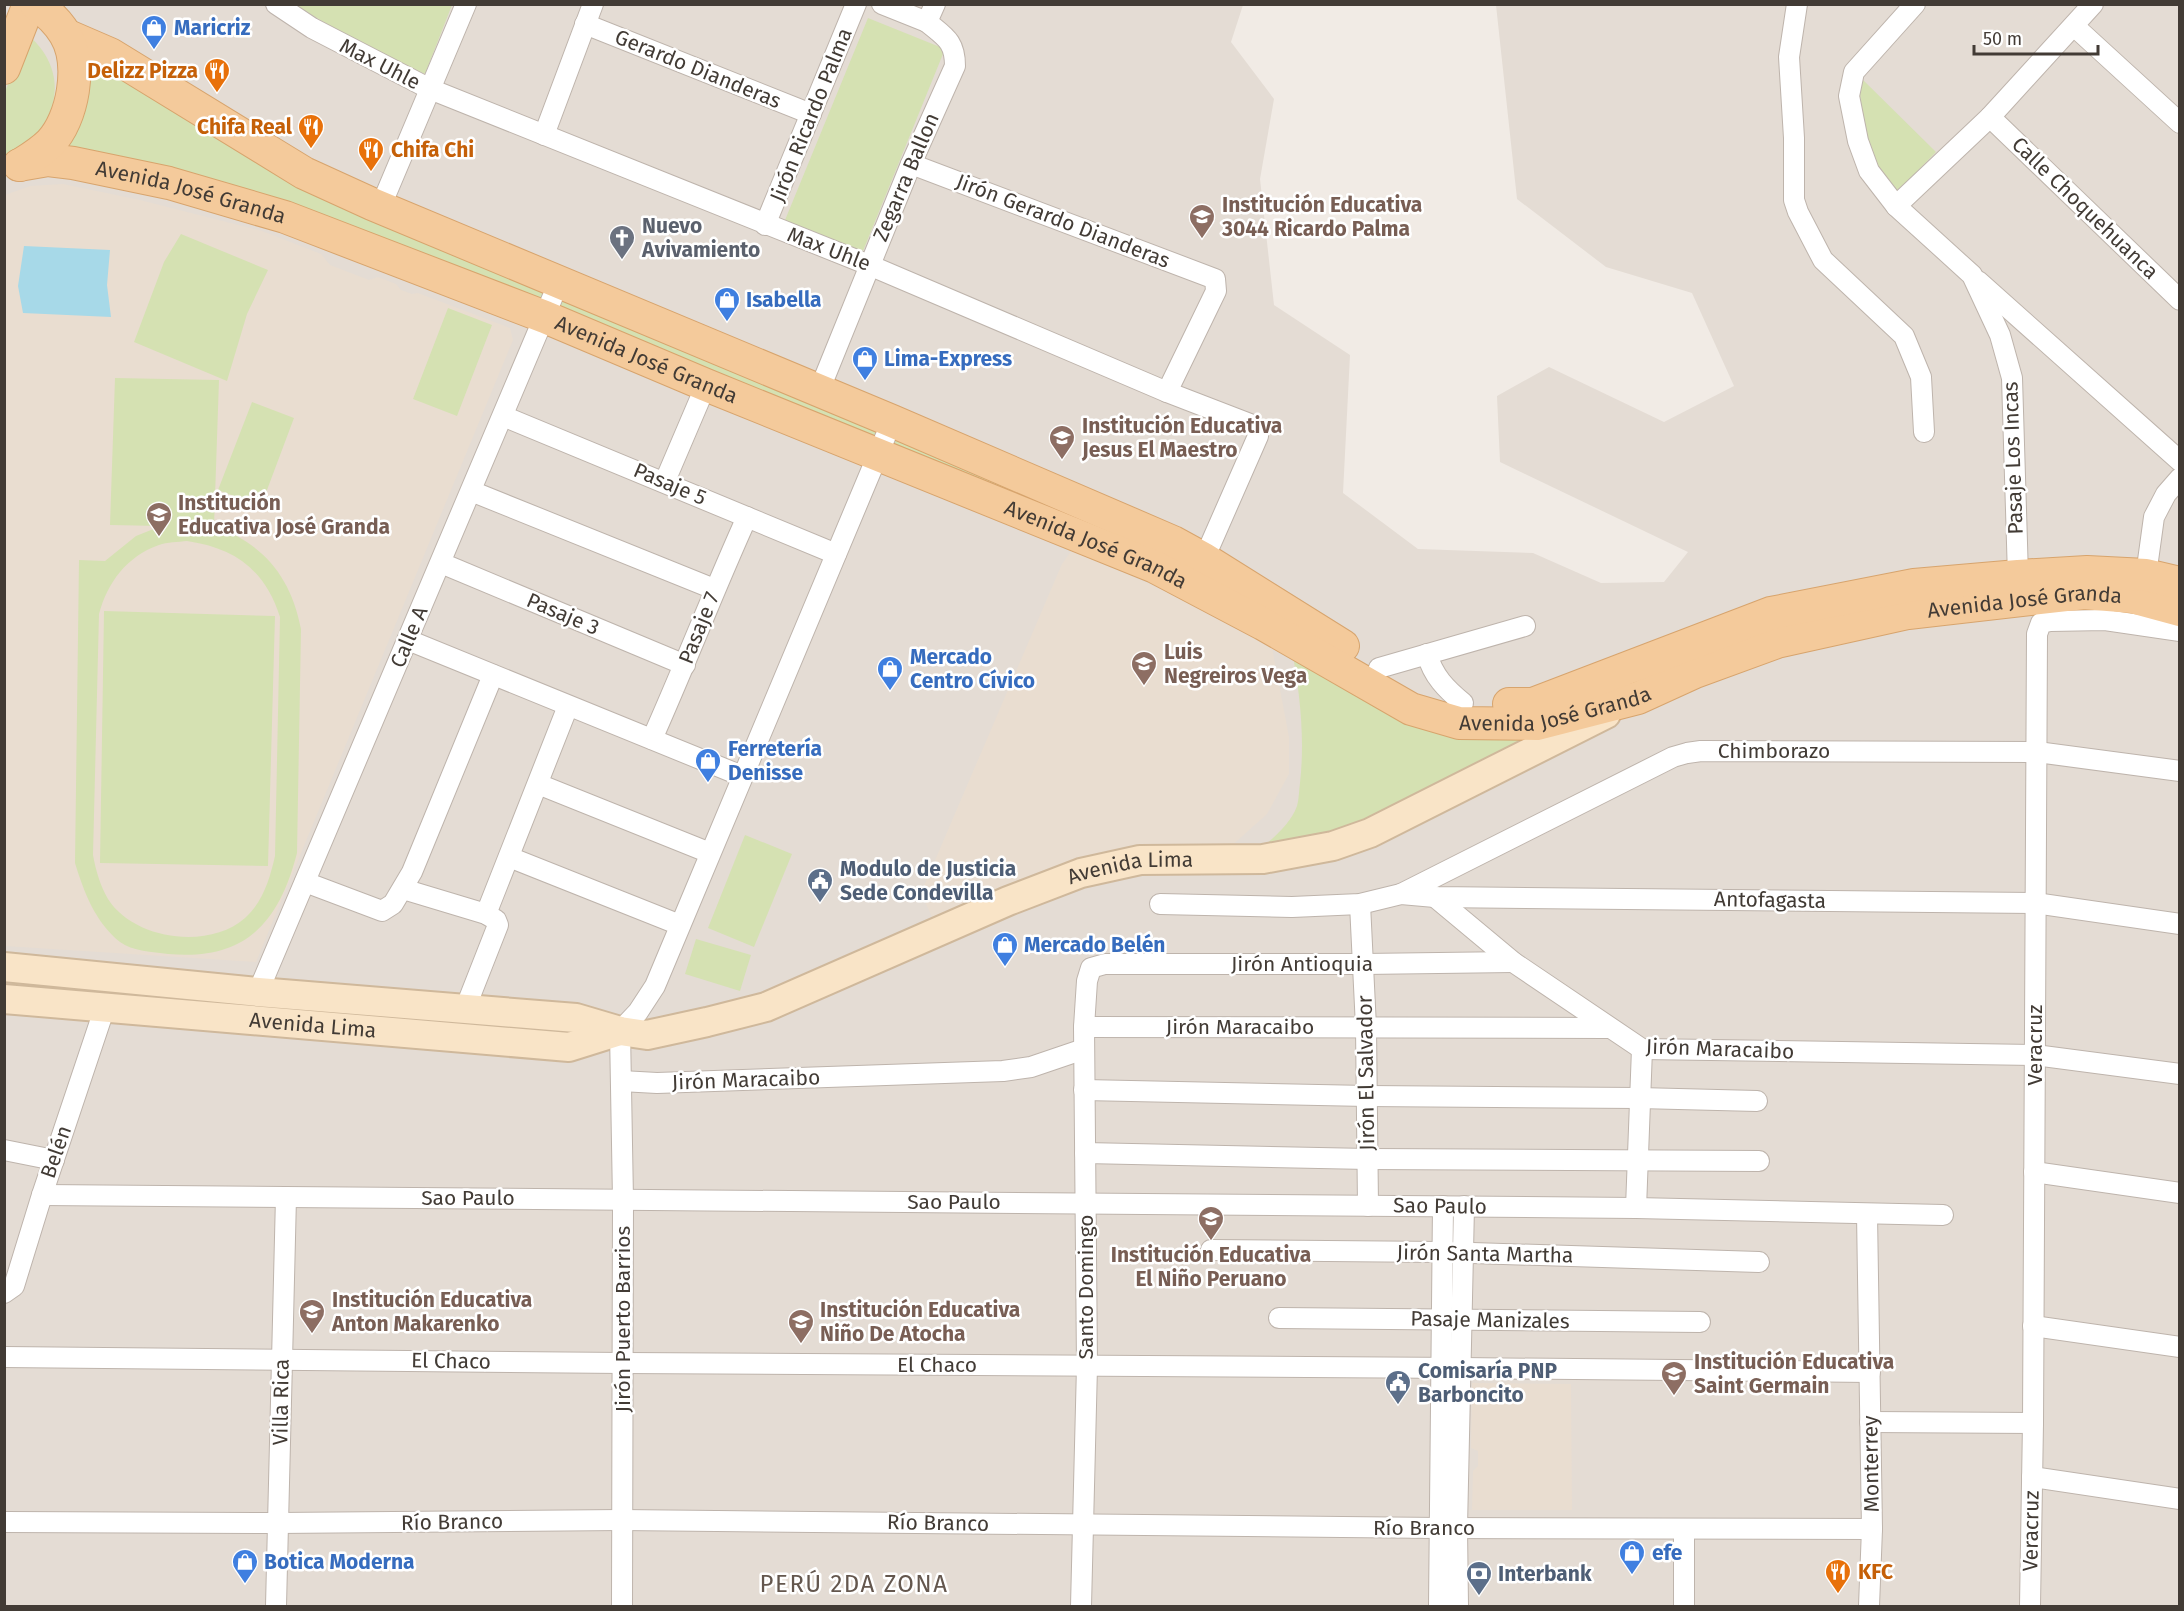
<svg xmlns="http://www.w3.org/2000/svg" width="2184" height="1611" font-family="'Fira Sans',sans-serif">
<rect width="100%" height="100%" fill="#f1ebe5"/>
<!-- residential -->
<path fill="#e4dcd4" d="M 5,5 L 1243,5 L 1231,42 L 1274,99 L 1260,179 L 1274,305 L 1350,355 L 1343,493 L 1418,549 L 1533,553 L 1601,583 L 1664,582 L 1688,552 L 1500,462 L 1497,396 L 1549,367 L 1664,422 L 1734,386 L 1692,293 L 1606,267 L 1517,199 L 1496,5 L 2179,5 L 2179,1606 L 5,1606 Z"/>
<!-- education -->
<g fill="#e9ddd0">
<path d="M 63,184 L 140,200 L 262,231 L 321,254 L 330,265 L 369,280 L 378,277 L 396,284 L 401,290 L 412,294 L 418,293 L 510,328 L 513,340 L 256,962 L 5,946 L 5,195 L 30,186 Z"/>
<path d="M 1072,550 L 1270,637 L 1289,737 L 1289,774 L 1267,814 L 1229,848 L 1125,847 L 933,919 L 921,893 L 1062,564 Z"/>
<path d="M 1472,1383 L 1571,1384 L 1572,1510 L 1472,1510 L 1473,1471 L 1478,1466 L 1478,1451 L 1471,1448 Z"/>
</g>
<!-- green -->
<g fill="#d5e1b2" fill-rule="evenodd">
<path d="M 295,5 L 452,5 L 425,74 L 359,43 Z"/>
<path d="M 868,18 L 945,49 L 861,256 L 783,225 Z"/>
<path d="M 28,35 C 74,74 57,133 5,156 L 4,94 Z"/>
<path d="M 78,48 L 298,180 L 1053,506 L 1048,516 L 62,150 Z"/>
<path d="M 1858,75 L 1936,152 L 1893,196 L 1866,151 Z"/>
<path d="M 181,234 L 268,270 L 247,314 L 227,381 L 134,342 L 164,262 Z"/>
<path d="M 448,308 L 492,325 L 457,416 L 413,399 Z"/>
<path d="M 115,378 L 219,380 L 214,526 C 264,544 291,577 301,629 L 297,853 C 279,923 245,961 168,954 C 153,952 132,951 120,942 C 95,922 84,892 75,863 L 79,560 L 105,561 L 136,536 L 161,526 L 110,525 ZM 187,541 C 235,548 265,570 280,617 L 275,856 C 270,878 263,902 245,918 C 209,950 134,940 108,899 C 100,885 96,871 93,855 L 99,614 C 107,583 127,556 159,545 C 167,542 178,542 187,541 Z"/>
<path d="M 252,402 L 294,418 L 261,506 L 218,490 Z"/>
<path d="M 104,611 L 275,616 L 268,866 L 100,863 Z"/>
<path d="M 1292,650 L 1358,686 L 1549,729 L 1382,824 L 1262,848 C 1275,836 1291,823 1297,806 C 1299,799 1299,790 1300,783 C 1305,738 1300,694 1292,650 Z"/>
<path d="M 745,835 L 792,854 L 754,947 L 708,928 Z"/>
<path d="M 696,939 L 751,955 L 740,991 L 685,974 Z"/>
</g>
<!-- water -->
<path fill="#a7d9e8" d="M 24,246 L 110,250 L 107,285 L 111,317 L 23,313 L 18,286 Z"/>
<g fill="none" stroke-linecap="round" stroke-linejoin="round">
<defs>
<g id="minor">
<path d="M 276,4 L 312,28 L 430,89 L 869,265 L 1167,392 L 1250,424 L 1256,428 L 1258,436 L 1204,559"/>
<path d="M 882,4 L 927,22"/>
<path d="M 1797,4 L 1789,57 L 1794,138 L 1794,200 L 1798,212 L 1823,260 L 1904,336 L 1921,377 L 1924,432"/>
<path d="M 1915,4 L 1854,72 L 1849,96 L 1858,141 L 1869,171 L 1896,206 L 1972,275 L 2000,335 L 2012,378 L 2018,576"/>
<path d="M 585,24 L 811,114"/>
<path d="M 2074,26 L 2180,123"/>
<path d="M 1990,117 L 2180,300"/>
<path d="M 544,135 L 593,4"/>
<path d="M 911,164 L 1215,279 L 1216,291 L 1167,392"/>
<path d="M 1896,206 L 1990,117 L 2093,4"/>
<path d="M 380,208 L 466,4"/>
<path d="M 765,225 L 856,4"/>
<path d="M 1978,281 L 2180,461"/>
<path d="M 819,391 L 911,164 L 955,66 C 955,41 945,37 927,22 L 935,4"/>
<path d="M 503,416 L 836,554"/>
<path d="M 665,481 L 706,385"/>
<path d="M 471,491 L 714,589"/>
<path d="M 441,563 L 685,665"/>
<path d="M 2146,575 L 2154,517 L 2166,494 L 2180,478"/>
<path d="M 408,640 L 742,776"/>
<path d="M 1427,654 C 1433,676 1446,689 1463,703"/>
<path d="M 1379,668 L 1525,626"/>
<path d="M 652,739 C 685,665 714,590 747,517"/>
<path d="M 538,784 L 710,853"/>
<path d="M 509,857 L 680,925"/>
<path d="M 305,882 L 382,911 L 393,904 L 412,872 L 493,675"/>
<path d="M 403,889 L 486,914 L 496,920 L 498,925 L 465,1009"/>
<path d="M 1401,894 L 1673,757 L 1687,753 L 1701,751 L 2037,752 L 2180,771"/>
<path d="M 1435,897 L 1513,962 L 1642,1049 L 2035,1055 L 2180,1074"/>
<path d="M 1160,904 L 1292,907 L 1360,904 L 1401,894 L 1435,897 L 2035,903 L 2180,924"/>
<path d="M 1360,904 L 1366,1027 L 1368,1206"/>
<path d="M 486,914 L 568,706"/>
<path d="M 258,992 L 559,282"/>
<path d="M 1084,1027 L 1608,1028"/>
<path d="M 621,1081 L 657,1083 L 1003,1071 L 1031,1067 L 1084,1049"/>
<path d="M 1084,1090 L 1367,1096 L 1639,1098 L 1757,1101"/>
<path d="M 4,1150 L 54,1160"/>
<path d="M 1085,1153 L 1368,1159 L 1759,1161"/>
<path d="M 2034,1172 L 2180,1193"/>
<path d="M 42,1195 L 1636,1208 L 1943,1215"/>
<path d="M 1636,1208 L 1642,1049"/>
<path d="M 1867,1214 L 1872,1529 L 1869,1606"/>
<path d="M 1211,1250 L 1442,1252 L 1759,1262"/>
<path d="M 4,1293 L 14,1286 L 42,1195 L 105,1007"/>
<path d="M 1279,1318 L 1700,1322"/>
<path d="M 2033,1326 L 2180,1347"/>
<path d="M 4,1357 L 623,1363 L 1461,1368 L 1870,1372"/>
<path d="M 1870,1422 L 2033,1423"/>
<path d="M 2032,1477 L 2180,1499"/>
<path d="M 4,1522 L 278,1523 L 621,1520 L 1439,1528 L 1872,1529"/>
<path d="M 276,1606 L 286,1197"/>
<path d="M 622,1606 L 623,1200 L 620,1031 L 638,1012 L 655,986 L 892,421"/>
<path d="M 1081,1606 L 1087,1366 L 1084,1027 L 1087,981 L 1091,968 L 1105,964 L 1364,964 L 1513,962"/>
<path d="M 1439,1606 L 1443,1206"/>
<path d="M 1458,1606 L 1457,1528 L 1464,1206"/>
<path d="M 1684,1606 L 1684,1530"/>
<path d="M 2030,1606 L 2033,1423 L 2037,634 L 2041,623 L 2050,621 L 2105,620 L 2180,631"/>
</g>
<g id="secondary">
<path id="s1" d="M 4,967 L 258,992 L 576,1018 L 620,1031 L 647,1035 L 707,1022 L 766,1007 L 1008,901 L 1081,873 L 1140,860 L 1263,859 L 1333,846 L 1370,833 L 1606,714"/>
<path id="s2" d="M 4,999 L 569,1047 L 620,1031"/>
</g>
<g id="primary">
<path d="M 66,35 L 110,54 L 304,173 L 372,204 L 892,421 L 1173,542 L 1204,559 L 1343,646"/>
<path d="M 4,68 L 29,4"/>
<path id="s3" d="M 19,165 L 48,160 L 73,163 L 169,183 L 285,217 L 545,317 L 706,385 L 1155,567 L 1263,624 L 1411,709 L 1459,723 L 1537,724 L 1638,698 L 1695,672 L 1777,642 L 1908,613 L 2084,593 L 2132,597 L 2180,610"/>
<path d="M 20,165 C 31,158 41,152 50,143 C 73,119 83,64 65,34 C 58,22 47,12 36,4"/>
<path d="M 1509,704 L 1533,704 L 1771,613 L 1914,585 L 2018,576 L 2087,572 L 2146,575 L 2180,583"/>
</g>
</defs>
<!-- minor casing -->
<use href="#minor" stroke="#beb4ac" stroke-width="22"/>
<!-- secondary casing -->
<use href="#secondary" stroke="#cfb89b" stroke-width="32"/>
<!-- primary casing -->
<use href="#primary" stroke="#d7a46d" stroke-width="34"/>
<!-- minor -->
<use href="#minor" stroke="#fff" stroke-width="20"/>
<!-- secondary -->
<use href="#secondary" stroke="#f9e4c7" stroke-width="28"/>
<!-- primary -->
<use href="#primary" stroke="#f4ca9b" stroke-width="32"/>
</g>
<!-- icons -->
<defs>
<symbol id="shop-pin" viewBox="-11 -11 22 30"><path d="M0 17L-7.5 6A9.5 9.5 0 1 1 7.5 6Z" fill="#3f7fe0" stroke="#fff"/><path d="M-5-2.5h2.3a2.7 3.5 0 0 1 5.4 0H5L5.5 6h-11ZM-1.5-2.5h3a1.5 2.3 0 0 0-3 0Z" fill="#fff"/></symbol>
<symbol id="restaurant-pin" viewBox="-11 -11 22 30"><path d="M0 17L-7.5 6A9.5 9.5 0 1 1 7.5 6Z" fill="#e8710a" stroke="#fff"/><path d="M-5-6h1v4h1v-4h1v4h1v-4h1v5L-1.5 .5V6h-2V.5L-5-1ZM5-6V6H3V1.5H1.5Q1.5-4 5-6Z" fill="#fff"/></symbol>
<symbol id="school-pin" viewBox="-11 -11 22 30"><path d="M0 17L-7.5 6A9.5 9.5 0 1 1 7.5 6Z" fill="#8d6e63" stroke="#fff"/><path d="M0-5L7-2L0 1L-7-2ZM-4 1L0 2.5L4 1V4Q0 6-4 4Z" fill="#fff"/></symbol>
<symbol id="church-pin" viewBox="-11 -11 22 30"><path d="M0 17L-7.5 6A9.5 9.5 0 1 1 7.5 6Z" fill="#6b7280" stroke="#fff"/><path d="M-1.2-6h2.4v3.5h3.3v2.4h-3.3V6h-2.4V-.1h-3.3v-2.4h3.3Z" fill="#fff"/></symbol>
<symbol id="civic-pin" viewBox="-11 -11 22 30"><path d="M0 17L-7.5 6A9.5 9.5 0 1 1 7.5 6Z" fill="#5c6f8a" stroke="#fff"/><path d="M-.6-6.5H3V-4.5H.6V-3L4-1V1h2V6H-6V1h2V-1L-.6-3ZM-1.2 2.5V6h2.4V2.5Z" fill="#fff"/></symbol>
<symbol id="bank-pin" viewBox="-11 -11 22 30"><path d="M0 17L-7.5 6A9.5 9.5 0 1 1 7.5 6Z" fill="#5c6f8a" stroke="#fff"/><path d="M-6-4H6V4H-6ZM0-2.3a2.3 2.3 0 1 0 0 4.6a2.3 2.3 0 1 0 0-4.6Z" fill="#fff"/></symbol>
</defs>
<g fill-rule="evenodd">
<use href="#shop-pin" x="139" y="13" width="30" height="40"/>
<use href="#restaurant-pin" x="202" y="56" width="30" height="40"/>
<use href="#restaurant-pin" x="296" y="112" width="30" height="40"/>
<use href="#restaurant-pin" x="356" y="135" width="30" height="40"/>
<use href="#school-pin" x="1187" y="202" width="30" height="40"/>
<use href="#church-pin" x="607" y="223" width="30" height="40"/>
<use href="#shop-pin" x="712" y="285" width="30" height="40"/>
<use href="#shop-pin" x="850" y="344" width="30" height="40"/>
<use href="#school-pin" x="1047" y="423" width="30" height="40"/>
<use href="#school-pin" x="144" y="500" width="30" height="40"/>
<use href="#school-pin" x="1129" y="649" width="30" height="40"/>
<use href="#shop-pin" x="875" y="654" width="30" height="40"/>
<use href="#shop-pin" x="693" y="746" width="30" height="40"/>
<use href="#civic-pin" x="805" y="866" width="30" height="40"/>
<use href="#shop-pin" x="990" y="930" width="30" height="40"/>
<use href="#school-pin" x="1196" y="1204" width="30" height="40"/>
<use href="#school-pin" x="297" y="1297" width="30" height="40"/>
<use href="#school-pin" x="786" y="1307" width="30" height="40"/>
<use href="#school-pin" x="1659" y="1359" width="30" height="40"/>
<use href="#civic-pin" x="1383" y="1368" width="30" height="40"/>
<use href="#shop-pin" x="1617" y="1538" width="30" height="40"/>
<use href="#shop-pin" x="230" y="1547" width="30" height="40"/>
<use href="#restaurant-pin" x="1823" y="1557" width="30" height="40"/>
<use href="#bank-pin" x="1464" y="1559" width="30" height="40"/>
</g>
<g text-anchor="middle" dominant-baseline="central" stroke-width="5" stroke-linejoin="round" paint-order="stroke">
<!-- shop labels -->
<g font-size="21" font-weight="bold" fill="#366cbe" stroke="#fff" text-anchor="start">
<text x="174" y="28">Maricriz</text>
<text x="746" y="300">Isabella</text>
<text x="884" y="359">Lima-Express</text>
<text x="910" y="657">Mercado<tspan x="910" dy="24">Centro Cívico</tspan></text>
<text x="728" y="749">Ferretería<tspan x="728" dy="24">Denisse</tspan></text>
<text x="1024" y="945">Mercado Belén</text>
<text x="1652" y="1553">efe</text>
<text x="264" y="1562">Botica Moderna</text>
</g>
<!-- street labels -->
<g font-size="21" fill="#423b35" stroke="#fff">
<text transform="translate(380 64) rotate(27)">Max Uhle</text>
<text transform="translate(698 69) rotate(22)">Gerardo Dianderas</text>
<text transform="translate(811 115) rotate(-68)">Jirón Ricardo Palma</text>
<text transform="translate(906 177) rotate(-67)">Zegarra Ballon</text>
<text stroke="none"><textPath href="#s3" startOffset="176">Avenida José Granda</textPath></text>
<text transform="translate(2085 208) rotate(44)">Calle Choquehuanca</text>
<text transform="translate(1063 221) rotate(21)">Jirón Gerardo Dianderas</text>
<text transform="translate(829 249) rotate(21)">Max Uhle</text>
<text stroke="none"><textPath href="#s3" startOffset="662">Avenida José Granda</textPath></text>
<text transform="translate(2013 458) rotate(-92)">Pasaje Los Incas</text>
<text transform="translate(670 484) rotate(23)">Pasaje 5</text>
<text stroke="none"><textPath href="#s3" startOffset="1148">Avenida José Granda</textPath></text>
<text stroke="none"><textPath href="#s3" startOffset="2138">Avenida José Granda</textPath></text>
<text transform="translate(563 614) rotate(23)">Pasaje 3</text>
<text transform="translate(699 628) rotate(-68)">Pasaje 7</text>
<text transform="translate(409 637) rotate(-67)">Calle A</text>
<text stroke="none"><textPath href="#s3" startOffset="1652">Avenida José Granda</textPath></text>
<text x="1774" y="751">Chimborazo</text>
<text stroke="none"><textPath href="#s1" startOffset="1162">Avenida Lima</textPath></text>
<text transform="translate(1770 900) rotate(1)">Antofagasta</text>
<text x="1302" y="964">Jirón Antioquia</text>
<text stroke="none"><textPath href="#s2" startOffset="310">Avenida Lima</textPath></text>
<text x="1240" y="1027">Jirón Maracaibo</text>
<text transform="translate(2035 1045) rotate(-90)">Veracruz</text>
<text transform="translate(1720 1049) rotate(2)">Jirón Maracaibo</text>
<text transform="translate(1366 1073) rotate(-91)">Jirón El Salvador</text>
<text transform="translate(746 1080) rotate(-2)">Jirón Maracaibo</text>
<text transform="translate(56 1152) rotate(-71)">Belén</text>
<text x="468" y="1198">Sao Paulo</text>
<text x="954" y="1202">Sao Paulo</text>
<text transform="translate(1440 1206) rotate(1)">Sao Paulo</text>
<text transform="translate(1485 1254) rotate(1)">Jirón Santa Martha</text>
<text transform="translate(1086 1287) rotate(-90)">Santo Domingo</text>
<text transform="translate(623 1319) rotate(-90)">Jirón Puerto Barrios</text>
<text transform="translate(1490 1320) rotate(1)">Pasaje Manizales</text>
<text transform="translate(451 1361) rotate(1)">El Chaco</text>
<text x="937" y="1365">El Chaco</text>
<text transform="translate(281 1402) rotate(-89)">Villa Rica</text>
<text transform="translate(1871 1464) rotate(-91)">Monterrey</text>
<text transform="translate(452 1522) rotate(-1)">Río Branco</text>
<text transform="translate(938 1523) rotate(1)">Río Branco</text>
<text x="1424" y="1528">Río Branco</text>
<text transform="translate(2031 1531) rotate(-89)">Veracruz</text>
</g>
<!-- food labels -->
<g font-size="21" font-weight="bold" fill="#c56008" stroke="#fff" text-anchor="end">
<text x="198" y="71">Delizz Pizza</text>
<text x="292" y="127">Chifa Real</text>
<text x="391" y="150" text-anchor="start">Chifa Chi</text>
<text x="1858" y="1572" text-anchor="start">KFC</text>
</g>
<!-- education labels -->
<g font-size="21" font-weight="bold" fill="#785e54" stroke="#fff" text-anchor="start">
<text x="1222" y="205">Institución Educativa<tspan x="1222" dy="24">3044 Ricardo Palma</tspan></text>
<text x="1082" y="426">Institución Educativa<tspan x="1082" dy="24">Jesus El Maestro</tspan></text>
<text x="178" y="503">Institución<tspan x="178" dy="24">Educativa José Granda</tspan></text>
<text x="1164" y="652">Luis<tspan x="1164" dy="24">Negreiros Vega</tspan></text>
<text x="1211" y="1255" text-anchor="middle">Institución Educativa<tspan x="1211" dy="24">El Niño Peruano</tspan></text>
<text x="332" y="1300">Institución Educativa<tspan x="332" dy="24">Anton Makarenko</tspan></text>
<text x="820" y="1310">Institución Educativa<tspan x="820" dy="24">Niño De Atocha</tspan></text>
<text x="1694" y="1362">Institución Educativa<tspan x="1694" dy="24">Saint Germain</tspan></text>
</g>
<!-- worship labels -->
<g font-size="21" font-weight="bold" fill="#5b616d" stroke="#fff" text-anchor="start">
<text x="642" y="226">Nuevo<tspan x="642" dy="24">Avivamiento</tspan></text>
</g>
<!-- service labels -->
<g font-size="21" font-weight="bold" fill="#4e5e75" stroke="#fff" text-anchor="start">
<text x="840" y="869">Modulo de Justicia<tspan x="840" dy="24">Sede Condevilla</tspan></text>
<text x="1418" y="1371">Comisaría PNP<tspan x="1418" dy="24">Barboncito</tspan></text>
<text x="1498" y="1574">Interbank</text>
</g>
<!-- quarter labels -->
<g font-size="24" letter-spacing="1.5" fill="#64574e" stroke="#fff">
<text x="854" y="1584">PERÚ 2DA ZONA</text>
</g>
</g>
<!-- border -->
<rect width="2184" height="1611" fill="none" stroke="#423b35" stroke-width="12"/>
<!-- scale -->
<path d="M1974 45v9h124v-9" fill="none" stroke="#423b35" stroke-width="3"/>
<text x="1983" y="45" font-size="18" fill="#423b35" stroke="#ffffff" stroke-width="4.5" paint-order="stroke">50 m</text>
</svg>
